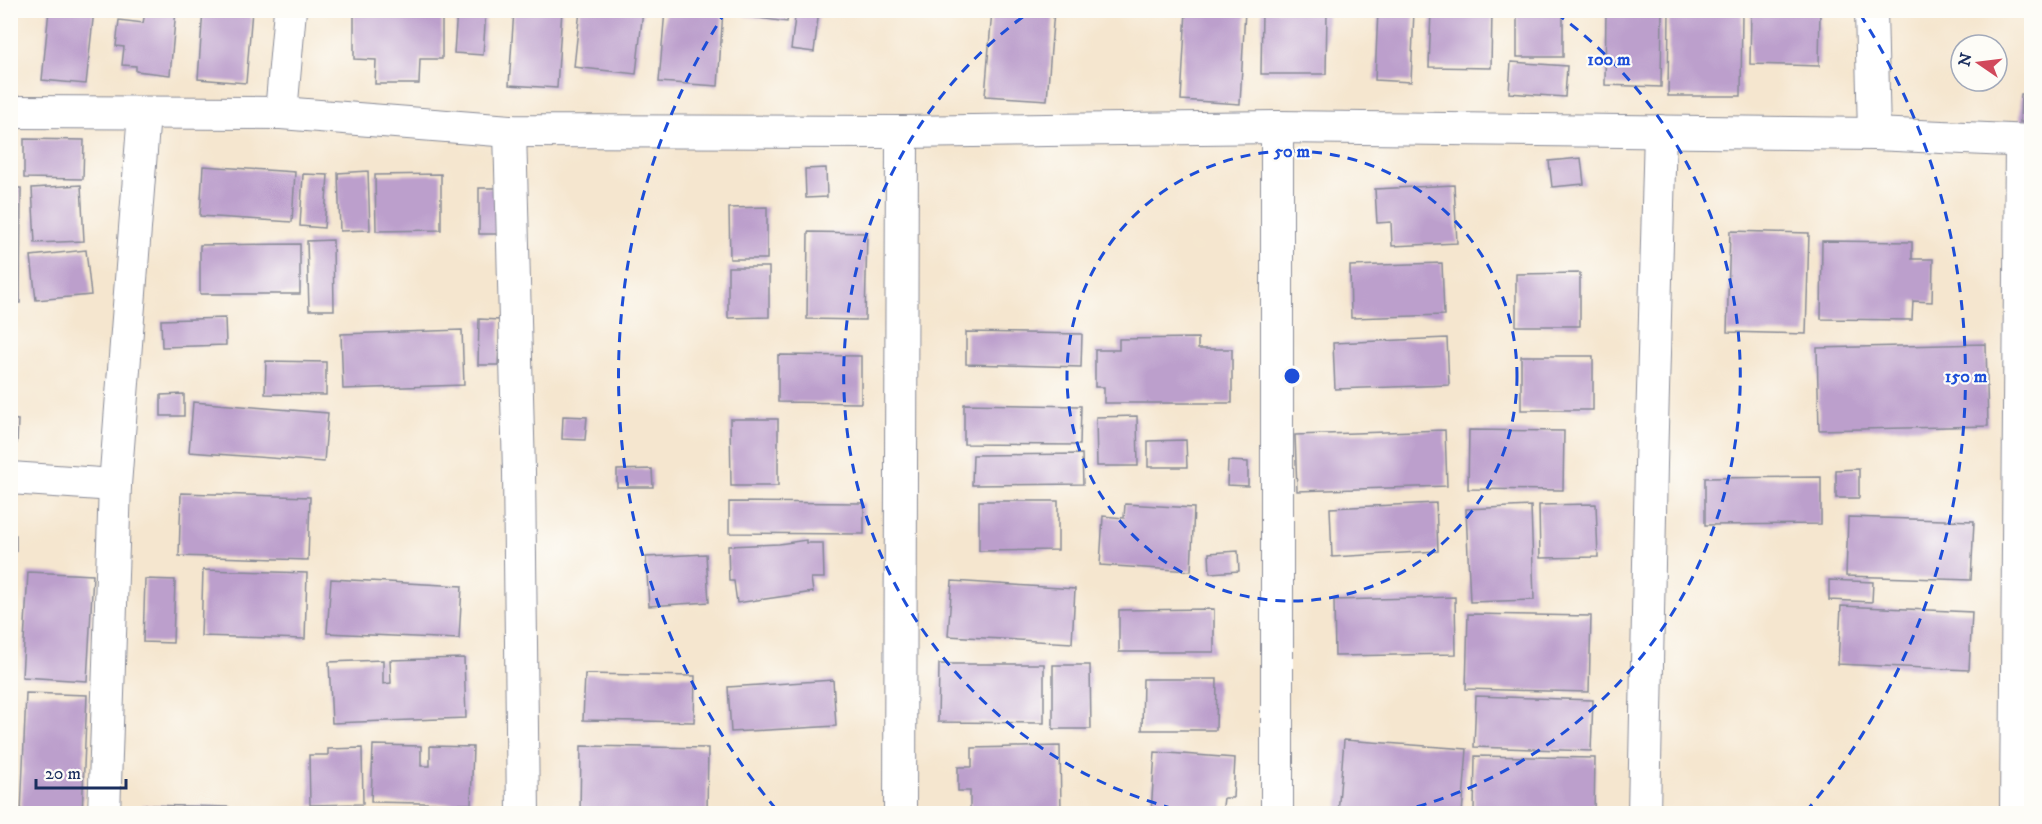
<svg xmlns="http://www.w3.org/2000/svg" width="2042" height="824" font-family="'IM FELL DW Pica',serif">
<rect width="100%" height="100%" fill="#fdfcf7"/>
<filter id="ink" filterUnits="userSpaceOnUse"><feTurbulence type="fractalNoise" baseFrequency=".0167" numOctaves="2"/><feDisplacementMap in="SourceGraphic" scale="12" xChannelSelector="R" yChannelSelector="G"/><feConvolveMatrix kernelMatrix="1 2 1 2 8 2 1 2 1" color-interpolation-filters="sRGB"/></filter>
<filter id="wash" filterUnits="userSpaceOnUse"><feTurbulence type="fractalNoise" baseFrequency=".008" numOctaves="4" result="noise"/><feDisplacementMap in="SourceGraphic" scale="24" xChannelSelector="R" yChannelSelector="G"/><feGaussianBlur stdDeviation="1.35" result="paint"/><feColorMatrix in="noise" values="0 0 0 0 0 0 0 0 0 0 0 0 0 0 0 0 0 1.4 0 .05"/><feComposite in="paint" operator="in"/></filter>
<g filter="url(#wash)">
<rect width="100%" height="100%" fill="#f5e6cf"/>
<g id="blocks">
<!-- building -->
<g fill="#bc9fcc">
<path d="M 49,10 L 94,10 L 86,84 L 42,80 Z"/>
<path d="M 139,10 L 176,10 L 170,75 L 136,71 L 136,66 L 122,65 L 124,47 L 116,46 L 119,20 L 143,23 L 145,13 Z"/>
<path d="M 203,10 L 252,10 L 246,83 L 198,79 Z"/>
<path d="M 354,10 L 442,10 L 442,59 L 420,59 L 419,84 L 375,84 L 376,60 L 354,59 Z"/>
<path d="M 457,10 L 486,10 L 483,55 L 454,53 Z"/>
<path d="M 514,10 L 562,10 L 557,88 L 509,85 Z"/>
<path d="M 580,10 L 643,10 L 636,74 L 574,67 Z"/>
<path d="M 665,10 L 723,10 L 718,86 L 659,82 Z"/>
<path d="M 744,10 L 789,10 L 787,22 L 744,16 Z"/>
<path d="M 796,10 L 819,10 L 814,52 L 791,49 Z"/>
<path d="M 992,10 L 1054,10 L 1047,100 L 985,96 Z"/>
<path d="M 1186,10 L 1245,10 L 1240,104 L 1181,100 Z"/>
<path d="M 1262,10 L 1327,10 L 1326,74 L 1261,74 Z"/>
<path d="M 1378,10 L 1414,10 L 1411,82 L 1375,80 Z"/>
<path d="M 1431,10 L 1492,10 L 1491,68 L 1429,67 Z"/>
<rect x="1517" y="10" width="46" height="47"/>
<path d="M 1606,10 L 1662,10 L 1661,87 L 1605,85 Z"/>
<path d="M 1669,10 L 1742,10 L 1741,96 L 1668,96 Z"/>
<path d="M 1751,10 L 1820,10 L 1819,66 L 1750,64 Z"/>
<path d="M 1511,62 L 1567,66 L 1565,97 L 1509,93 Z"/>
<path d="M 2021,94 L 2032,94 L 2032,122 L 2020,122 Z"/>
<path d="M 24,139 L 84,140 L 83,179 L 24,178 Z"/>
<path d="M 1581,158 L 1584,184 L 1552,187 L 1549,161 Z"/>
<path d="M 203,166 L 295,172 L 292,222 L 200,216 Z"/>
<path d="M 826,168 L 827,197 L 806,198 L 805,169 Z"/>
<path d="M 368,171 L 370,230 L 340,231 L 338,173 Z"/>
<path d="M 303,174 L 328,175 L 324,228 L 300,226 Z"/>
<path d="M 441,174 L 441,230 L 376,231 L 375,175 Z"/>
<path d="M 81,185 L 84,241 L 35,243 L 32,188 Z"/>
<path d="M 1454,185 L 1457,243 L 1392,246 L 1391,222 L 1377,223 L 1375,189 Z"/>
<path d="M 10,188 L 21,188 L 20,303 L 10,303 Z"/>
<rect x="479" y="188" width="20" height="46"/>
<path d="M 767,207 L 767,259 L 730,259 L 729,208 Z"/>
<path d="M 1730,231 L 1809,233 L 1806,334 L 1727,332 Z"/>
<path d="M 808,232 L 867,233 L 865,320 L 807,319 Z"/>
<path d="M 333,240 L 334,310 L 309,310 L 307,241 Z"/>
<path d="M 1822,241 L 1912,242 L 1912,259 L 1933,259 L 1932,302 L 1913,301 L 1912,320 L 1821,319 Z"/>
<path d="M 300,244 L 300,294 L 200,294 L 200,245 Z"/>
<path d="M 86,250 L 91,295 L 36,300 L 31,256 Z"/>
<path d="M 1442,263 L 1444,315 L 1351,318 L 1350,266 Z"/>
<path d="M 728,267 L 769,267 L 769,317 L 728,318 Z"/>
<path d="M 1580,273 L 1580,326 L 1516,326 L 1516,274 Z"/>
<path d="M 225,318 L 226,345 L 162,347 L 161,320 Z"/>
<path d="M 479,319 L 500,320 L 498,365 L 478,365 Z"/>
<path d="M 462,330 L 464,385 L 343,389 L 341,334 Z"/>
<path d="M 966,332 L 1082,334 L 1081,367 L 966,364 Z"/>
<path d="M 1198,338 L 1198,349 L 1232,349 L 1232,403 L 1104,403 L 1104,387 L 1095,387 L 1095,350 L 1119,350 L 1119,339 Z"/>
<path d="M 1447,338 L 1449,385 L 1335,389 L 1333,343 Z"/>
<path d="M 1986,344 L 1988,426 L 1819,430 L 1817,348 Z"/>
<path d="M 778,355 L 861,356 L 861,403 L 778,402 Z"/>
<rect x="1521" y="356" width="72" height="54"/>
<path d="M 266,361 L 326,362 L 326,395 L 265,394 Z"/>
<path d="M 184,394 L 184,416 L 161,416 L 161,395 Z"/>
<path d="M 193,402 L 328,413 L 324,462 L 189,452 Z"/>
<path d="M 964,404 L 1081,406 L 1080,445 L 964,444 Z"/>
<path d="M 563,416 L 587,417 L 585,440 L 562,439 Z"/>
<path d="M 1137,416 L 1138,466 L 1097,466 L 1096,417 Z"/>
<path d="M 10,419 L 18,420 L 17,443 L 10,443 Z"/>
<path d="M 730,419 L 778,419 L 778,486 L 731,486 Z"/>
<path d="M 1445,430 L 1447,486 L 1297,491 L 1295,435 Z"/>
<path d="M 1469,430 L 1564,431 L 1563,490 L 1468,489 Z"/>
<path d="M 1186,440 L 1187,467 L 1148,467 L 1148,441 Z"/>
<path d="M 1082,454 L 1083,484 L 972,485 L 973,455 Z"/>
<path d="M 1228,461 L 1248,462 L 1248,486 L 1227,485 Z"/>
<path d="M 652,469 L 653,487 L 617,487 L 617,470 Z"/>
<path d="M 1859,469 L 1859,498 L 1836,498 L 1836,470 Z"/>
<path d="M 1821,477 L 1821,524 L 1705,525 L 1705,478 Z"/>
<path d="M 181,493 L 310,497 L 308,560 L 179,556 Z"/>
<path d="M 979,501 L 1058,501 L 1058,550 L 979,551 Z"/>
<path d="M 729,502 L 864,503 L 864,534 L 729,533 Z"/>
<path d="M 1436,503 L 1438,551 L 1332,557 L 1330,508 Z"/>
<path d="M 1125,504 L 1194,508 L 1191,571 L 1100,565 L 1103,516 L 1124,518 Z"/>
<path d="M 1596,504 L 1598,557 L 1540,558 L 1539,505 Z"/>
<path d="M 1531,506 L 1534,600 L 1470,602 L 1466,509 Z"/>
<path d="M 1848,517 L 1974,521 L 1971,580 L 1846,576 Z"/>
<rect x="10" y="535" width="6" height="17"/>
<path d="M 806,540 L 806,543 L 823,543 L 824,578 L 811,578 L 813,592 L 737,603 L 734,581 L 729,581 L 728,546 L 779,544 Z"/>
<path d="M 1238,551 L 1239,571 L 1210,573 L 1209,553 Z"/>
<path d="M 706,554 L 709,602 L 649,606 L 646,557 Z"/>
<path d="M 10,565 L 14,565 L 12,606 L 10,606 Z"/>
<path d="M 203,570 L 307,573 L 305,639 L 201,636 Z"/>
<path d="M 28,572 L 93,575 L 87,681 L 22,677 Z"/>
<path d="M 145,579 L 175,580 L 173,643 L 143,642 Z"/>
<path d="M 331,579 L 462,586 L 459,639 L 327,633 Z"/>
<path d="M 1829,580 L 1873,582 L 1872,602 L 1829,600 Z"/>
<path d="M 952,581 L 1075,589 L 1072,643 L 948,636 Z"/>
<path d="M 1455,597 L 1456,654 L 1335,656 L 1334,600 Z"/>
<path d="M 1841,606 L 1972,612 L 1969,670 L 1838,664 Z"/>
<path d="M 1214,609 L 1214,652 L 1119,652 L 1119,610 Z"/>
<path d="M 1468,614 L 1591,616 L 1589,692 L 1466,689 Z"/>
<path d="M 464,658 L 466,718 L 332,723 L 329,662 L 383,660 L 383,684 L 391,683 L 390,660 Z"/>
<path d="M 939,664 L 1044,664 L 1044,723 L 938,722 Z"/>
<path d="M 1053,665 L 1090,665 L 1091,729 L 1053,729 Z"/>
<path d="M 585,674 L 695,676 L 694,722 L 583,720 Z"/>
<path d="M 1143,679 L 1217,679 L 1216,730 L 1142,730 Z"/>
<path d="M 833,680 L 836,726 L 731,732 L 728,687 Z"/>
<path d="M 26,693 L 87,695 L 82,814 L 21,814 Z"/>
<path d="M 1476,696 L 1593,700 L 1591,751 L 1474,747 Z"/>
<path d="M 1344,740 L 1467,749 L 1462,814 L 1338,814 Z"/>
<path d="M 373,745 L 421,746 L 421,766 L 430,766 L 430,746 L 473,747 L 471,804 L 371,802 Z"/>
<path d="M 581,746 L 708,748 L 707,814 L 580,814 Z"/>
<path d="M 1060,746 L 1061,811 L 970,812 L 970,791 L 958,791 L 958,767 L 972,767 L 972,748 Z"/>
<path d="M 362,748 L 363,804 L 310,805 L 309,755 L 328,755 L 328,749 Z"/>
<path d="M 1155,752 L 1235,758 L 1233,798 L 1224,798 L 1222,814 L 1151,813 Z"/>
<path d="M 1475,756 L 1595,758 L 1594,814 L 1474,812 Z"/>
<path d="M 143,805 L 229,807 L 229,814 L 143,814 Z"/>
</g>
</g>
</g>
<g filter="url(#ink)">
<use href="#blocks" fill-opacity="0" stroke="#888a96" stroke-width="1.5"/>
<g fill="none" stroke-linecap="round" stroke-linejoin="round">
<defs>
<g id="minor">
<path d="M 1871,10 L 1874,134"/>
<path d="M 10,112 L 281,113 L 510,131 L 902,132 L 1277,127 L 1874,134 L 2032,141"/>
<path d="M 281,113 L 290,10"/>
<path d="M 510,131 L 519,472 L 523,814"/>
<path d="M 10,478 L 115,485"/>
<path d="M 104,814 L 115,485 L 144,113"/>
<path d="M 900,814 L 902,132"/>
<path d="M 1277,814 L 1277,127"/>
<path d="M 1644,814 L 1651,464 L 1660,131"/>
<path d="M 2016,814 L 2021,141"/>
</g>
</defs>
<!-- minor casing -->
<use href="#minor" stroke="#888a96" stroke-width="34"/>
<!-- minor -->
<use href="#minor" stroke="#fff" stroke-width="32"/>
</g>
</g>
<!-- distance rings -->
<g fill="none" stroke="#1d4ed8" stroke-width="3" stroke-dasharray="10 8">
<circle cx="1292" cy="376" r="225"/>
<path d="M1191 813A449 449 0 0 1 1028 13M1556 13A449 449 0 0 1 1393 813"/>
<path d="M776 809A674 674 0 0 1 724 14M1860 14A674 674 0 0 1 1808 809"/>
</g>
<circle cx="1292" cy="376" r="9" fill="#1d4ed8" stroke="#fdfcf7" stroke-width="3"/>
<g font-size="18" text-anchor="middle" font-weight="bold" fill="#1d4ed8" stroke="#fdfcf7" stroke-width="4.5" stroke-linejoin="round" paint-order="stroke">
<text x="1609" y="65">100 m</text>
<text x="1292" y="157">50 m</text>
<text x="1966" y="382">150 m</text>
</g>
<!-- margin -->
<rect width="2042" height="824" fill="none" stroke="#fdfcf7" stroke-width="36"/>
<!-- north arrow -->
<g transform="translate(1979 63) rotate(284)"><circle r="28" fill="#fdfcf7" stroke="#a3aaba" stroke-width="1.5"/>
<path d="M0-4.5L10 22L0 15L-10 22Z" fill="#d1495b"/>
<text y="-9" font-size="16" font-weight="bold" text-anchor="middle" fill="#1b2f5e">N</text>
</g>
<!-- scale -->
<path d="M36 779v9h90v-9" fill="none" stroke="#1b2f5e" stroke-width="3"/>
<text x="45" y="779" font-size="18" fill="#1b2f5e" stroke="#fdfcf7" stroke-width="4.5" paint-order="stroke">20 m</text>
</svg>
